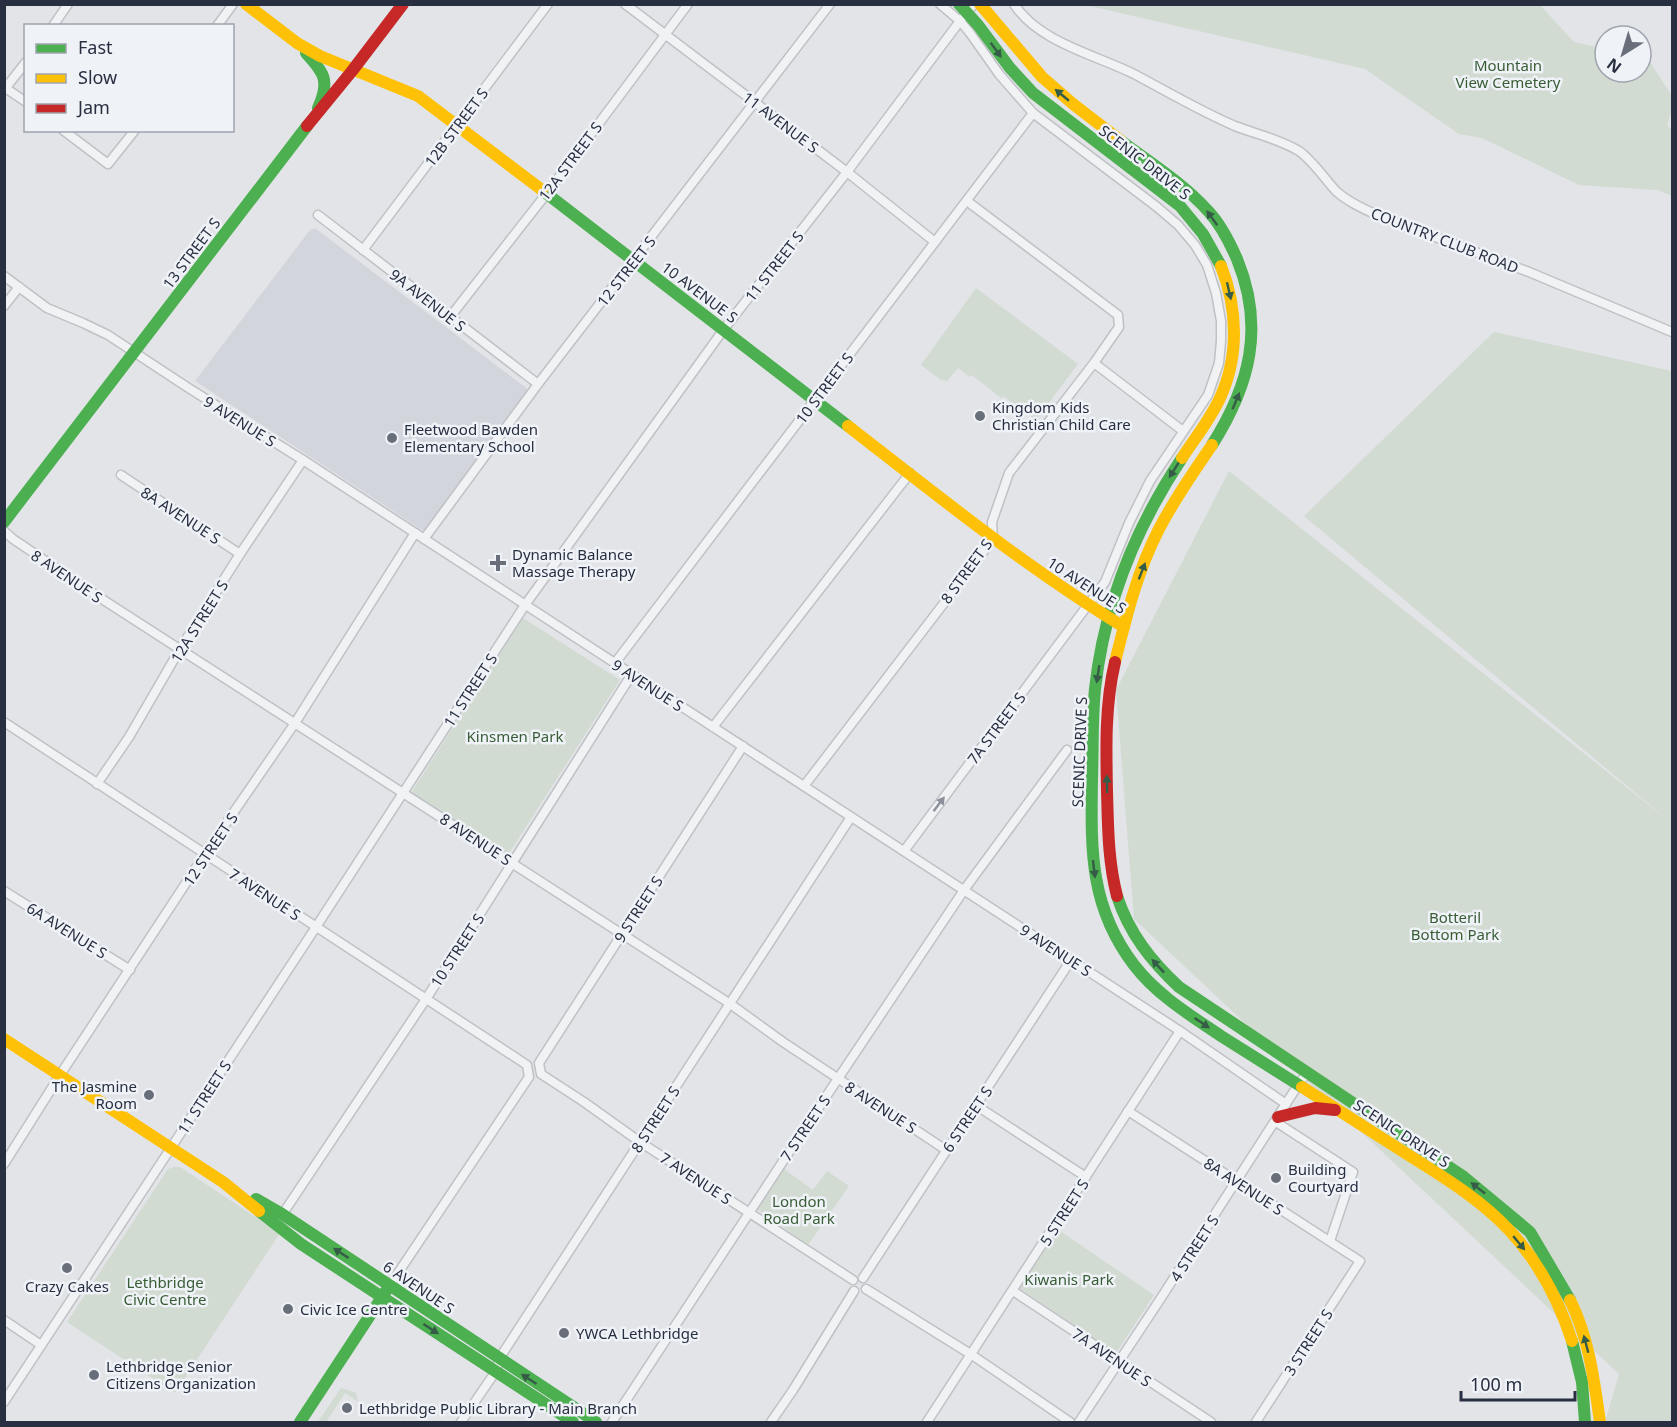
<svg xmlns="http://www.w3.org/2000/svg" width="1677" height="1427" font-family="'Noto Sans',sans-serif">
<rect width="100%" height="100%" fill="#e2e4e7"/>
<!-- built -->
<path fill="#d2d5dc" d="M 315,228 L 525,387 L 528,391 L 425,532 L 195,381 L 310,230 Z"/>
<!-- green -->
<g fill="#d2dbd2">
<path d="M 1085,5 L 1540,5 L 1574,42 L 1605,49 L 1605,72 L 1641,72 L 1641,57 L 1648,59 L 1672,96 L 1672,109 L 1667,125 L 1672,130 L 1672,196 L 1658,190 L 1579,185 L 1482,138 L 1459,134 L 1365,69 Z"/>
<path d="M 976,288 L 1078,364 L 1036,420 L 1003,396 L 1001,398 L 972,375 L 970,377 L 958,368 L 947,381 L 941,380 L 921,365 Z"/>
<path d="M 1494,332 L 1672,371 L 1672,1422 L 1605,1422 L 1619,1374 L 1134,919 L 1116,690 L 1229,471 L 1669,821 L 1304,516 Z"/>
<path d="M 523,618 L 620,680 L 508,855 L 411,793 Z"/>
<path d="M 174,1167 L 180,1167 L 280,1233 L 175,1393 L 67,1322 L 168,1169 Z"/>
<path d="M 784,1169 L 813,1190 L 827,1171 L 849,1186 L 808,1245 L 757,1209 Z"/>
<path d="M 1057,1229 L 1154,1295 L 1116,1353 L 1019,1288 Z"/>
<path d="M 341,1388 L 356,1393 L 358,1402 L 345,1393 L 328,1419 L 328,1422 L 318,1422 Z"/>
</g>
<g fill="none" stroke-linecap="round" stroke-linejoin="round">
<defs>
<g id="street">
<path d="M 625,4 L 847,172 L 935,242"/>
<path d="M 1014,4 C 1038,42 1096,55 1134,74 C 1168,92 1200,111 1235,126 C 1256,134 1279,139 1299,151 C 1312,160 1325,179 1336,191 C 1348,202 1364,209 1379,216 L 1529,272 L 1672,332"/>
<path d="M 53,26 L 68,4"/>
<path d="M 217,26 L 233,4"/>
<path d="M 4,87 L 26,102"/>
<path d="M 4,90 L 26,62"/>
<path d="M 63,130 L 108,164 L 135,130"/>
<path d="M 318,215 L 538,384"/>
<path d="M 363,250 L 548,4"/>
<path d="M 4,276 L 47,308 L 83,323 L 108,335 L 187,387 L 303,460 L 1180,1031 L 1286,1104"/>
<path d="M 4,306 L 19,287"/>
<path d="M 450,317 L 547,193 L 688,4"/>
<path d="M 1094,363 L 1183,431"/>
<path d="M 121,475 L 240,554"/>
<path d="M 4,531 L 13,539 L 105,601 L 729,1003 L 783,1042 L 946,1150"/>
<path d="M 424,539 L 538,384 L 830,4"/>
<path d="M 615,663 L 1033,113"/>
<path d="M 4,722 L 527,1065 L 529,1077 L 390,1285"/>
<path d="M 713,727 L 910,473"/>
<path d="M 743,746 L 539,1063 L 541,1074 L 584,1102 L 640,1142 L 853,1280"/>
<path d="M 97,784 L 129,737 L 180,649 L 240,554 L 303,460"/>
<path d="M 804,786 L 993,539 L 992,522 L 1009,473 L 1094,363 L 1119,327 L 1118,315 L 967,201"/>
<path d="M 904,851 L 1105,582 L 1129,523 L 1150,481 L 1208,395 L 1219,363 L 1221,341 L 1221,321 L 1216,293 L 1207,265 L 1195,245 L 1178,225 L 1157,207 L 1033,113 L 999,74 L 970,33 L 960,21 L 940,4"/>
<path d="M 4,891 L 130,970"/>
<path d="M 977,1106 L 1086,1177"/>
<path d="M 1128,1111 L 1360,1261 L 1256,1422"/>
<path d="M 1276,1122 L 1353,1172 L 1330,1241"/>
<path d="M 4,1164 L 60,1075 L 205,854 L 295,723 L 415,533"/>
<path d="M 280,1218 L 426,999 L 632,674"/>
<path d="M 863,1278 L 1071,960"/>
<path d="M 866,1289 L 972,1355 L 1070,1422"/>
<path d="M 1013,1291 L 1211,1422"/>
<path d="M 4,1320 L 41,1345"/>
<path d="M 4,1402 L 316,927 L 525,605 L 724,329 L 847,172 L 960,21 L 974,4"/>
<path d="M 461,1422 L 496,1371 L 499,1359 L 851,817"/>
<path d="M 612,1422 L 793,1146 L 964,890 L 1067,750"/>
<path d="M 771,1422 L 793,1390 L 854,1291"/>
<path d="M 927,1422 L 1180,1031"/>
<path d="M 1079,1422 L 1161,1298 L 1298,1085 L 1307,1073"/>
</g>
</defs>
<!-- street casing -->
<use href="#street" stroke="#bfc1c5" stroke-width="11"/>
<!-- street -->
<use href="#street" stroke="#f1f2f4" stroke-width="8"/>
<!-- fast -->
<g stroke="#4caf50" stroke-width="12">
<path d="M 959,4 L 978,25 L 1010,68 L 1033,93 L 1180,206 L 1203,234 L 1221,266"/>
<path d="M 306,53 C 325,73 330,82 318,108"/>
<path d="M 1121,141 C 1151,163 1184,184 1209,212 C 1222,226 1230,243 1237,259 C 1265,327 1250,385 1212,445"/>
<path d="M 542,190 L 848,426"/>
<path d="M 1182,458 C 1136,527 1104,606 1095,689 C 1092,719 1093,749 1092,779 C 1091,849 1089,906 1134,965 C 1157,995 1190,1015 1221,1036 C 1248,1053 1275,1070 1302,1087"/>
<path d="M 4,522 L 307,126"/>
<path d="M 1117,896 C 1129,933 1151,961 1179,987 L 1464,1177 L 1530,1232 L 1570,1300"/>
<path d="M 256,1199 L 282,1214 L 596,1422"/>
<path d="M 259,1211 L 301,1244 L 573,1422"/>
<path d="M 1572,1341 L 1582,1382 L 1585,1422"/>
<path d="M 300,1422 L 386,1291"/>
</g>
<!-- slow -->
<g stroke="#ffc107" stroke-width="12">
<path d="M 246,4 L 297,43 L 320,56 L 418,96 L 542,190"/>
<path d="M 980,4 L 1042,77 L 1073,104 L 1121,141"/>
<path d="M 848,426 C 938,496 1027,568 1124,627"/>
<path d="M 1182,458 C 1195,438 1210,420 1220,398 C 1239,357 1238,309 1221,266"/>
<path d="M 1115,662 C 1126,618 1137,572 1158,531 C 1173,501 1193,473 1212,445"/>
<path d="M 4,1039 L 223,1182 L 259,1211"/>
<path d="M 1302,1087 C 1338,1110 1374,1133 1410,1156 C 1445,1178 1481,1200 1509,1230 C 1538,1261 1559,1301 1572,1341"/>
<path d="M 1570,1300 C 1589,1338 1594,1380 1600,1422"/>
</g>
<!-- jam -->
<g stroke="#c62828" stroke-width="12">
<path d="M 307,126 L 352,71 L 403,4"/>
<path d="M 1115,662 C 1105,704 1106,748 1107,791 C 1108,826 1108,861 1117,896"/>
<path d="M 1278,1117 L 1315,1108 L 1335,1110"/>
</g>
</g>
<!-- one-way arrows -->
<defs><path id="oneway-solid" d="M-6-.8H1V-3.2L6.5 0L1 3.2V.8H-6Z" transform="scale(1.5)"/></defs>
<g fill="#355c46">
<use href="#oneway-solid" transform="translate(996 50) rotate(54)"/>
<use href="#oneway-solid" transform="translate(1062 95) rotate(-140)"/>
<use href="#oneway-solid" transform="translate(1212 218) rotate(-126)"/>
<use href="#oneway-solid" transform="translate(1229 291) rotate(77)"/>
<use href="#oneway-solid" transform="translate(1236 401) rotate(-67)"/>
<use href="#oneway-solid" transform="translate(1174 470) rotate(122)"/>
<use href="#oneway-solid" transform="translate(1142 571) rotate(-69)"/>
<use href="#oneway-solid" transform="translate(1098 674) rotate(99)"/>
<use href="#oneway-solid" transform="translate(1107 784) rotate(-91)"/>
<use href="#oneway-solid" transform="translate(1094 869) rotate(83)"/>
<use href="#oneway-solid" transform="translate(1158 966) rotate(-133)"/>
<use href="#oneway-solid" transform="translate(1202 1023) rotate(34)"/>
<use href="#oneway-solid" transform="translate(1478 1188) rotate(-142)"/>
<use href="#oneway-solid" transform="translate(1519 1243) rotate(50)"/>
<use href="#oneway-solid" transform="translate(341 1253) rotate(-147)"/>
<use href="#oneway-solid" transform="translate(431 1329) rotate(33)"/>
<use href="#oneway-solid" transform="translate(1586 1344) rotate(-105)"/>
<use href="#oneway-solid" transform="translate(529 1379) rotate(-147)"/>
</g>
<use fill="#8c909a" href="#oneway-solid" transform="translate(939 804) rotate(-53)"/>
<!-- markers -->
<g fill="#696e7b" stroke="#eff2f7" stroke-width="2">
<circle cx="980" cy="416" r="6"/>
<circle cx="392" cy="438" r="6"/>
<path d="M495 554h6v6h6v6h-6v6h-6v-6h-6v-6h6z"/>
<circle cx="149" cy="1095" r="6"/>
<circle cx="1276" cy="1178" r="6"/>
<circle cx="67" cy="1268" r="6"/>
<circle cx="288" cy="1309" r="6"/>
<circle cx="564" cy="1333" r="6"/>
<circle cx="94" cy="1375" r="6"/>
<circle cx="347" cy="1408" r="6"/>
</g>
<g text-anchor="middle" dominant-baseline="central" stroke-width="5" stroke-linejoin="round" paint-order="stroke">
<!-- park labels -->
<g font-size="15" fill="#385d35" stroke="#eff2f7">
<text x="1508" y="65">Mountain<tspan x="1508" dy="17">View Cemetery</tspan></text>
<text x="515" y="736">Kinsmen Park</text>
<text x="1455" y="917">Botteril<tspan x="1455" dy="17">Bottom Park</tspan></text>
<text x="799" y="1201">London<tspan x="799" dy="17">Road Park</tspan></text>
<text x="1069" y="1279">Kiwanis Park</text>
<text x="165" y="1282">Lethbridge<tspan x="165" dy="17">Civic Centre</tspan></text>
</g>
<!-- street labels -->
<g font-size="15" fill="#282f41" stroke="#eff2f7">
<text transform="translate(781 122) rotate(37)">11 AVENUE S</text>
<text transform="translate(456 127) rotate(-53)">12B STREET S</text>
<text transform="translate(570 161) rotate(-53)">12A STREET S</text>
<text transform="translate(1145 162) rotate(38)">SCENIC DRIVE S</text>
<text transform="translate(1445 240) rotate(21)">COUNTRY CLUB ROAD</text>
<text transform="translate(191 253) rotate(-53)">13 STREET S</text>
<text transform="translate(774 266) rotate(-52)">11 STREET S</text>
<text transform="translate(626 271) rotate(-52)">12 STREET S</text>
<text transform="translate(700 292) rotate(37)">10 AVENUE S</text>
<text transform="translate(428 300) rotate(38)">9A AVENUE S</text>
<text transform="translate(824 388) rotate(-53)">10 STREET S</text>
<text transform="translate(240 421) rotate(32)">9 AVENUE S</text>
<text transform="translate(181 515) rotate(33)">8A AVENUE S</text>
<text transform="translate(966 571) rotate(-54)">8 STREET S</text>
<text transform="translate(67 576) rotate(34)">8 AVENUE S</text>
<text transform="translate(1087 585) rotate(33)">10 AVENUE S</text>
<text transform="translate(199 621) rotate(-58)">12A STREET S</text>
<text transform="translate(648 685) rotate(33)">9 AVENUE S</text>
<text transform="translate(470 690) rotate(-57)">11 STREET S</text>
<text transform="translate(996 728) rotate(-53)">7A STREET S</text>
<text transform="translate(1079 752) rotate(-88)">SCENIC DRIVE S</text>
<text transform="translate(476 839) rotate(33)">8 AVENUE S</text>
<text transform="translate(210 849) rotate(-56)">12 STREET S</text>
<text transform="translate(265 894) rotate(33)">7 AVENUE S</text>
<text transform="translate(638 909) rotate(-57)">9 STREET S</text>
<text transform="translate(67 930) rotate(32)">6A AVENUE S</text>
<text transform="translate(457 950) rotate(-57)">10 STREET S</text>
<text transform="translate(1056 950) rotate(33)">9 AVENUE S</text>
<text transform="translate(204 1097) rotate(-57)">11 STREET S</text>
<text transform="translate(881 1107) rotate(33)">8 AVENUE S</text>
<text transform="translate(655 1119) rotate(-57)">8 STREET S</text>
<text transform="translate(967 1119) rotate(-56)">6 STREET S</text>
<text transform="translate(805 1128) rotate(-56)">7 STREET S</text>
<text transform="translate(1402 1133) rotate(33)">SCENIC DRIVE S</text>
<text transform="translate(696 1178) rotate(33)">7 AVENUE S</text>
<text transform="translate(1244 1186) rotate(33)">8A AVENUE S</text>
<text transform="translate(1064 1212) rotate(-57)">5 STREET S</text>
<text transform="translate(1194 1248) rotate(-57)">4 STREET S</text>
<text transform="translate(419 1287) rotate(34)">6 AVENUE S</text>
<text transform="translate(1308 1342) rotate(-57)">3 STREET S</text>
<text transform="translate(1112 1357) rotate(34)">7A AVENUE S</text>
</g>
<!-- poi labels -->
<g font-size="15" fill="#282f41" stroke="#eff2f7" text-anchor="start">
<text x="992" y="407">Kingdom Kids<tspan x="992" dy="17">Christian Child Care</tspan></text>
<text x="404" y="429">Fleetwood Bawden<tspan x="404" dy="17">Elementary School</tspan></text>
<text x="512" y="554">Dynamic Balance<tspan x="512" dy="17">Massage Therapy</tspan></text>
<text x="137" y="1086" text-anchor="end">The Jasmine<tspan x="137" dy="17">Room</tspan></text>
<text x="1288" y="1169">Building<tspan x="1288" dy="17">Courtyard</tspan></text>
<text x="67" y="1286" text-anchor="middle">Crazy Cakes</text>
<text x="300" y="1309">Civic Ice Centre</text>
<text x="576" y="1333">YWCA Lethbridge</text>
<text x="106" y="1366">Lethbridge Senior<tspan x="106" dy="17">Citizens Organization</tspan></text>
<text x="359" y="1408">Lethbridge Public Library - Main Branch</text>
</g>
</g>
<!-- border -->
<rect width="1677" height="1427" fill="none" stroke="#282f41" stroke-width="12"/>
<!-- legend -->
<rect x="24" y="24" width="210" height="108" fill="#eff2f7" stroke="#9fa4ae" stroke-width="1.5"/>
<rect x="36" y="44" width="30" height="9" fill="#4caf50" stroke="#9fa4ae" stroke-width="1.5"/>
<text x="78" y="54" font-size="18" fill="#282f41">Fast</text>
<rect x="36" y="74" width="30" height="9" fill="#ffc107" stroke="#9fa4ae" stroke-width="1.5"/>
<text x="78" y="84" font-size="18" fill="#282f41">Slow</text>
<rect x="36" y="104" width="30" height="9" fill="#c62828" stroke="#9fa4ae" stroke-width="1.5"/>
<text x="78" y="114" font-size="18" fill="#282f41">Jam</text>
<!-- north arrow -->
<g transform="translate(1623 54) rotate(217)"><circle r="28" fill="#eff2f7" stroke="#9fa4ae" stroke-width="1.5"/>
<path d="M0-4.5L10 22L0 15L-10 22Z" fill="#696e7b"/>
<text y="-9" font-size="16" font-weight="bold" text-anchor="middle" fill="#282f41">N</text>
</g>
<!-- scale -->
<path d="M1461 1391v9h114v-9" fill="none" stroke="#282f41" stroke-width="3"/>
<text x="1470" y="1391" font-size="18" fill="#282f41" stroke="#eff2f7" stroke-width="4.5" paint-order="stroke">100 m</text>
</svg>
